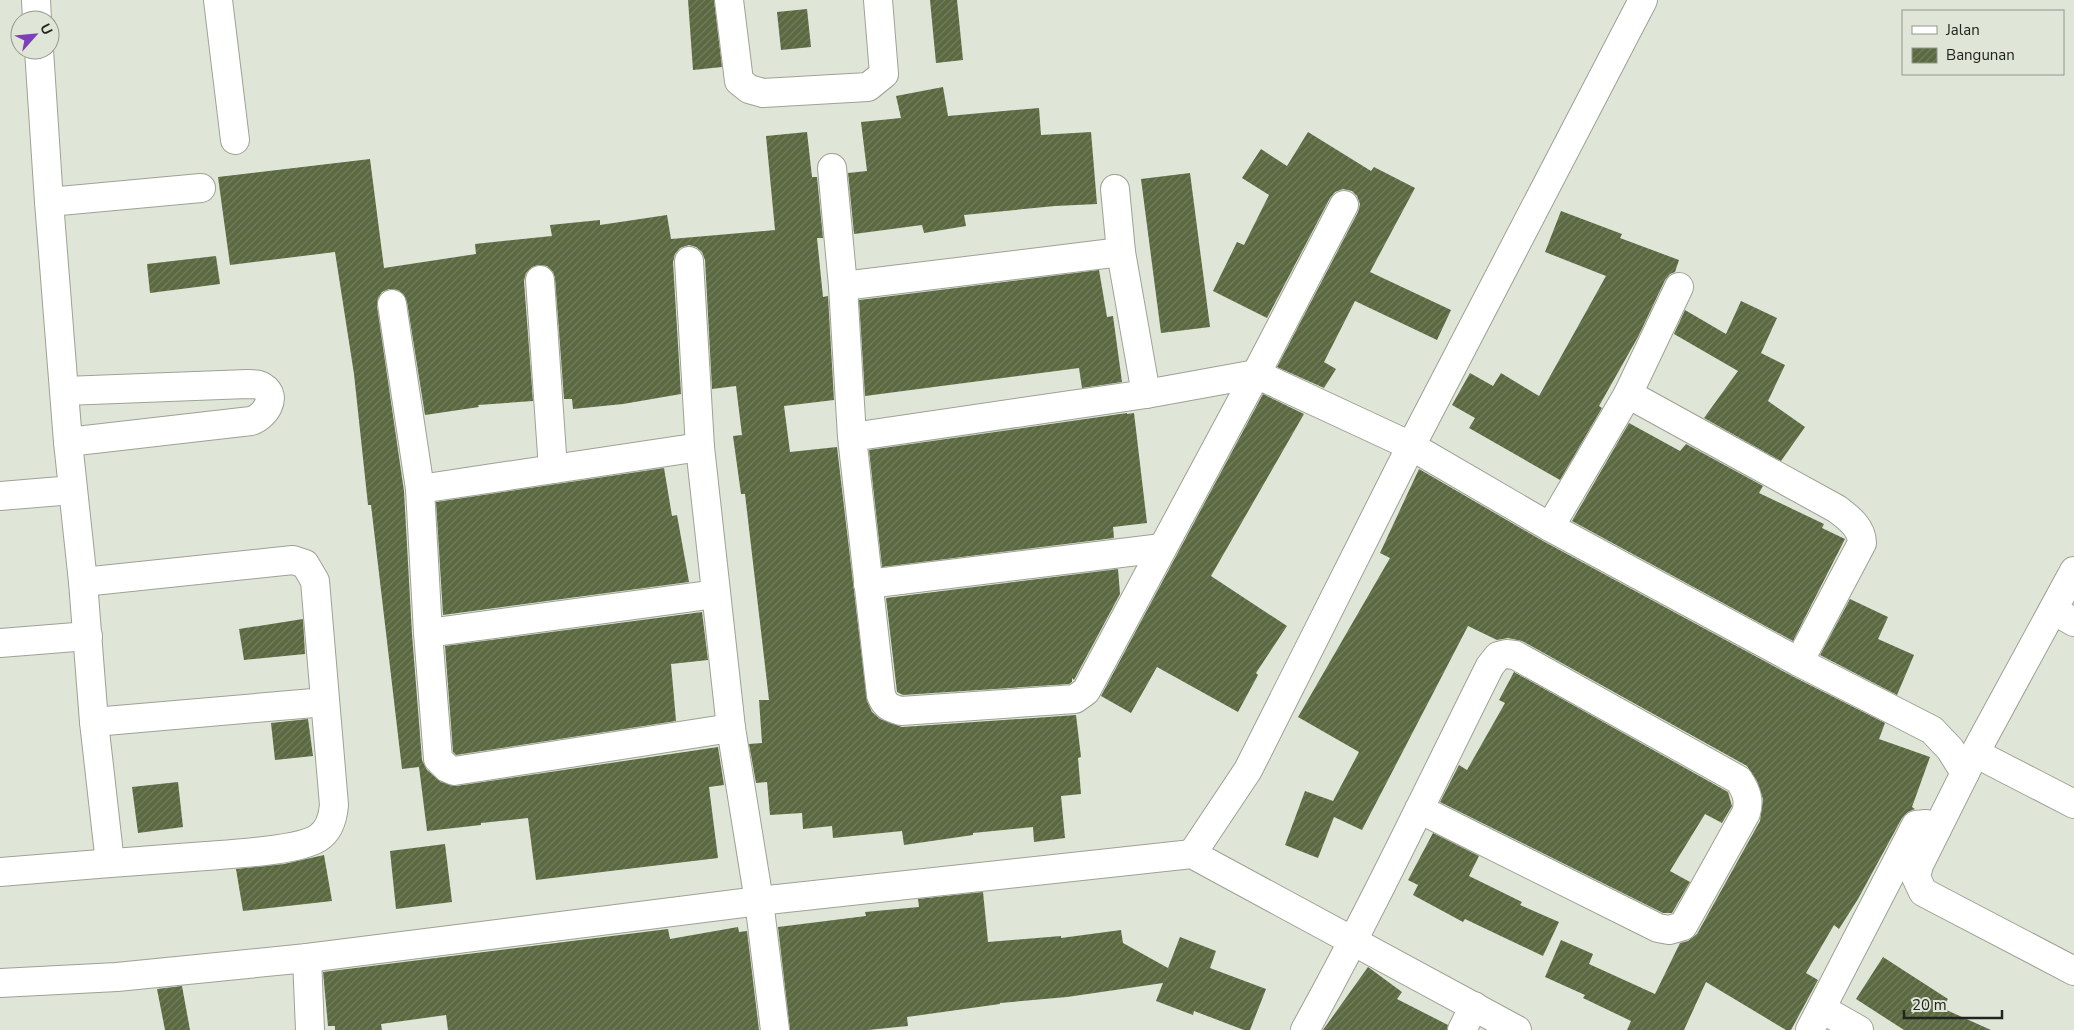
<svg xmlns="http://www.w3.org/2000/svg" width="2074" height="1030" font-family="'Nunito Sans',sans-serif">
<defs>
<pattern id="building-hatch" width="6" height="6" patternUnits="userSpaceOnUse" patternTransform="scale(1.25)"><rect width="6" height="6" fill="#5b6941"/><path d="M-1 1l2-2M0 6l6-6M5 7l2-2" fill="none" stroke="#747e60"/></pattern>
</defs>
<rect width="100%" height="100%" fill="#dfe5d7"/>
<!-- building -->
<g fill="url(#building-hatch)">
<path d="M 688,0 L 714,0 L 722,67 L 693,70 Z"/>
<path d="M 930,0 L 957,0 L 963,60 L 936,63 Z"/>
<path d="M 807,9 L 811,47 L 781,50 L 777,12 Z"/>
<path d="M 943,87 L 948,116 L 1039,108 L 1041,135 L 1091,132 L 1097,204 L 1055,206 L 964,215 L 966,226 L 924,233 L 922,225 L 854,234 L 848,173 L 867,171 L 861,122 L 901,118 L 896,96 Z"/>
<path d="M 807,132 L 812,177 L 817,177 L 823,238 L 817,238 L 823,297 L 828,296 L 834,400 L 784,406 L 790,452 L 837,447 L 867,701 L 872,712 L 880,719 L 902,727 L 1076,715 L 1081,757 L 1078,758 L 1081,794 L 1061,796 L 1065,838 L 1034,842 L 1033,827 L 973,833 L 973,835 L 904,845 L 902,831 L 833,838 L 832,826 L 803,829 L 802,813 L 770,815 L 767,782 L 756,783 L 749,744 L 762,743 L 759,700 L 769,700 L 745,494 L 741,494 L 733,436 L 742,435 L 736,386 L 712,389 L 705,260 L 702,252 L 696,247 L 689,245 L 680,248 L 675,254 L 673,262 L 681,394 L 623,404 L 573,409 L 572,399 L 564,399 L 555,278 L 553,272 L 547,266 L 538,265 L 532,267 L 526,273 L 524,281 L 533,401 L 478,405 L 479,407 L 425,415 L 407,302 L 404,295 L 398,290 L 389,289 L 382,292 L 378,298 L 377,306 L 404,491 L 412,634 L 422,760 L 427,770 L 441,782 L 456,786 L 718,747 L 724,785 L 709,787 L 718,858 L 536,880 L 528,818 L 481,823 L 481,825 L 427,831 L 419,767 L 402,769 L 371,505 L 368,505 L 354,374 L 335,252 L 230,265 L 218,177 L 370,159 L 384,268 L 476,254 L 475,244 L 552,236 L 550,225 L 600,220 L 600,225 L 667,215 L 671,239 L 775,230 L 766,136 Z"/>
<path d="M 1308,132 L 1371,171 L 1374,167 L 1415,188 L 1370,272 L 1451,310 L 1437,340 L 1355,301 L 1324,362 L 1336,369 L 1324,388 L 1277,367 L 1358,212 L 1360,204 L 1357,196 L 1352,191 L 1343,189 L 1335,192 L 1330,198 L 1267,318 L 1213,291 L 1237,242 L 1244,245 L 1269,195 L 1242,178 L 1261,149 L 1287,166 Z"/>
<path d="M 1190,173 L 1210,327 L 1161,333 L 1141,179 Z"/>
<path d="M 1561,211 L 1622,234 L 1620,238 L 1679,260 L 1675,272 L 1670,274 L 1665,280 L 1638,337 L 1599,406 L 1602,408 L 1560,480 L 1469,428 L 1475,418 L 1452,405 L 1470,373 L 1493,386 L 1501,373 L 1539,396 L 1606,276 L 1545,252 Z"/>
<path d="M 216,256 L 220,284 L 150,293 L 147,264 Z"/>
<path d="M 1099,270 L 1107,317 L 1113,316 L 1122,382 L 1082,388 L 1079,368 L 865,396 L 859,300 Z"/>
<path d="M 1741,301 L 1777,318 L 1761,353 L 1785,365 L 1768,401 L 1805,427 L 1781,461 L 1704,418 L 1738,371 L 1674,334 L 1685,310 L 1726,334 Z"/>
<path d="M 1263,394 L 1304,414 L 1211,576 L 1287,626 L 1256,673 L 1258,675 L 1238,712 L 1157,667 L 1131,713 L 1101,696 Z"/>
<path d="M 1127,413 L 1127,414 L 1134,413 L 1147,523 L 1113,527 L 1114,538 L 882,567 L 869,450 Z"/>
<path d="M 1629,423 L 1680,451 L 1686,444 L 1763,486 L 1759,493 L 1824,524 L 1822,528 L 1845,539 L 1793,641 L 1572,521 Z"/>
<path d="M 664,468 L 672,516 L 677,515 L 689,582 L 443,615 L 436,502 Z"/>
<path d="M 1419,469 L 1543,541 L 1792,676 L 1885,723 L 1879,739 L 1930,757 L 1912,807 L 1915,809 L 1908,812 L 1902,818 L 1858,899 L 1839,929 L 1834,925 L 1806,973 L 1818,980 L 1791,1030 L 1786,1030 L 1706,982 L 1684,1030 L 1627,1030 L 1631,1021 L 1583,998 L 1585,995 L 1545,977 L 1561,940 L 1593,954 L 1589,964 L 1655,994 L 1680,943 L 1688,941 L 1697,934 L 1760,821 L 1763,799 L 1757,781 L 1747,766 L 1522,641 L 1508,638 L 1497,640 L 1468,626 L 1362,830 L 1334,817 L 1318,858 L 1285,845 L 1305,791 L 1333,801 L 1359,752 L 1298,717 L 1390,558 L 1380,553 Z"/>
<path d="M 1118,569 L 1120,594 L 1074,680 L 1072,678 L 1072,682 L 1069,684 L 903,695 L 897,692 L 886,598 Z"/>
<path d="M 1850,599 L 1888,617 L 1878,639 L 1914,655 L 1897,695 L 1820,655 Z"/>
<path d="M 702,612 L 708,660 L 671,664 L 676,721 L 456,755 L 453,752 L 445,646 Z"/>
<path d="M 303,619 L 305,654 L 244,660 L 239,629 Z"/>
<path d="M 1514,672 L 1728,792 L 1732,806 L 1722,823 L 1705,814 L 1670,871 L 1690,882 L 1672,913 L 1663,913 L 1440,802 L 1459,765 L 1467,770 L 1505,703 L 1499,700 Z"/>
<path d="M 308,719 L 313,756 L 275,760 L 271,723 Z"/>
<path d="M 178,782 L 183,827 L 138,833 L 132,787 Z"/>
<path d="M 1433,833 L 1479,856 L 1469,876 L 1522,902 L 1520,905 L 1559,922 L 1543,956 L 1465,919 L 1463,922 L 1413,895 L 1418,885 L 1408,880 Z"/>
<path d="M 445,844 L 452,902 L 396,909 L 390,851 Z"/>
<path d="M 324,855 L 332,901 L 243,911 L 236,869 L 284,864 Z"/>
<path d="M 983,892 L 988,942 L 1061,936 L 1061,938 L 1121,930 L 1123,943 L 1168,968 L 1180,937 L 1216,951 L 1210,968 L 1266,989 L 1250,1030 L 1244,1030 L 1194,1011 L 1193,1015 L 1156,1001 L 1163,983 L 1067,997 L 1000,1003 L 1000,1004 L 907,1017 L 908,1026 L 868,1030 L 790,1030 L 778,927 L 866,916 L 865,912 L 919,907 L 918,899 Z"/>
<path d="M 738,927 L 739,932 L 747,931 L 759,1030 L 448,1030 L 446,1015 L 381,1024 L 382,1030 L 335,1030 L 335,1026 L 328,1026 L 323,972 L 668,929 L 670,939 Z"/>
<path d="M 1883,957 L 1948,999 L 1942,1008 L 1991,1030 L 1904,1030 L 1856,999 Z"/>
<path d="M 1368,967 L 1402,992 L 1397,999 L 1448,1025 L 1447,1030 L 1323,1030 Z"/>
<path d="M 182,986 L 190,1030 L 165,1030 L 157,989 Z"/>
</g>
<g fill="none" stroke-linecap="round" stroke-linejoin="round">
<defs>
<g id="minor">
<path d="M 36,0 L 37,20"/>
<path d="M 218,0 L 235,140"/>
<path d="M 729,0 L 739,81 L 749,89 L 763,93 L 868,87 L 884,74 L 878,0"/>
<path d="M 39,50 L 49,202 L 68,442 L 83,582 L 94,722 L 110,863"/>
<path d="M 832,168 L 843,286 L 852,437 L 881,695 C 885,706 890,708 901,711 L 1075,699 L 1086,691 L 1256,374 L 1146,394 L 852,437"/>
<path d="M 1115,189 L 1121,252 L 1146,394"/>
<path d="M 49,202 L 201,188"/>
<path d="M 1344,205 L 1256,374 L 1411,446 L 1550,527 L 1799,662 L 1932,730 L 1950,749 L 1965,773"/>
<path d="M 689,261 L 700,447 L 731,728 L 759,901 L 775,1030"/>
<path d="M 540,280 L 553,469"/>
<path d="M 843,286 L 1121,252"/>
<path d="M 392,304 L 420,489 L 700,447"/>
<path d="M 65,391 L 247,384 C 253,384 259,384 263,387 C 279,397 264,417 251,421 L 68,442"/>
<path d="M 1628,394 L 1837,509 C 1849,518 1862,528 1862,543 L 1799,662"/>
<path d="M 420,489 L 428,633 L 716,594"/>
<path d="M 0,496 L 73,490"/>
<path d="M 1550,527 L 1628,394 L 1679,287"/>
<path d="M 2074,571 L 1975,753 L 1919,865 L 1916,877 L 1923,892 L 2074,971"/>
<path d="M 868,584 L 1162,548"/>
<path d="M 2053,610 L 2074,622"/>
<path d="M 428,633 L 438,759 L 447,768 L 454,771 L 731,728"/>
<path d="M 0,643 L 88,636"/>
<path d="M 94,722 L 325,702"/>
<path d="M 1975,753 L 2074,804"/>
<path d="M 1192,854 L 1248,770 L 1411,446 L 1643,0"/>
<path d="M 0,872 C 69,866 137,861 206,856 C 232,854 298,851 318,838 C 329,831 333,817 334,805 L 315,581 L 305,564 L 293,560 L 83,582"/>
<path d="M 307,958 L 310,1030"/>
<path d="M 0,983 L 117,977 L 307,958 L 759,901 L 1192,854 L 1517,1030"/>
<path d="M 1822,1009 L 1859,1030"/>
<path d="M 1305,1030 C 1371,911 1429,788 1490,666 L 1498,656 L 1506,654 L 1515,655 L 1739,780 C 1746,791 1750,800 1746,813 L 1683,926 L 1669,930 L 1658,928 L 1419,809"/>
<path d="M 1462,1030 L 1474,1006"/>
<path d="M 1810,1030 L 1916,825 L 1926,824 L 1937,829"/>
</g>
</defs>
<!-- minor casing -->
<use href="#minor" stroke="#9ca294" stroke-width="30"/>
<!-- minor -->
<use href="#minor" stroke="#fff" stroke-width="28"/>
</g>
<!-- legend -->
<rect x="1902" y="10" width="162" height="65" fill="#dfe5d7" stroke="#93988d"/>
<rect x="1912" y="26" width="25" height="8" fill="#ffffff" stroke="#93988d"/>
<text x="1946" y="35" font-size="15" fill="#22241f">Jalan</text>
<rect x="1912" y="48" width="25" height="15" fill="url(#building-hatch)" stroke="#93988d"/>
<text x="1946" y="60" font-size="15" fill="#22241f">Bangunan</text>
<!-- north arrow -->
<g transform="translate(35 35) rotate(63)"><circle r="24" fill="#dfe5d7" stroke="#93988d"/>
<path d="M0-4L9 19L0 12L-9 19Z" fill="#7e40b6"/>
<text y="-8" font-size="14" font-weight="bold" text-anchor="middle" fill="#22241f">U</text>
</g>
<!-- scale -->
<path d="M1904 1010v8h98v-8" fill="none" stroke="#22241f" stroke-width="2.5"/>
<text x="1912" y="1010" font-size="15" fill="#22241f" stroke="#dfe5d7" stroke-width="4" paint-order="stroke">20 m</text>
</svg>
